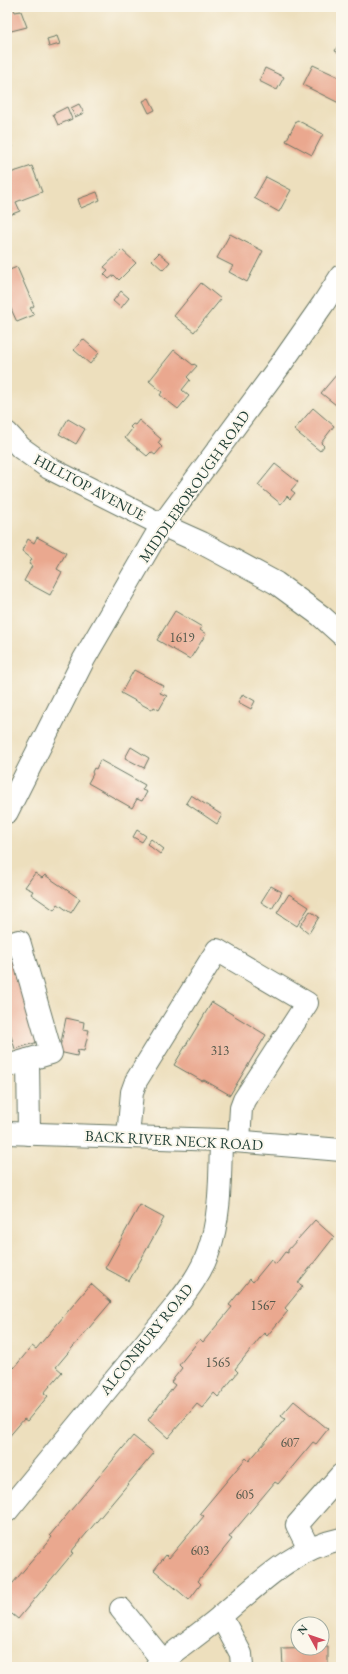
<svg xmlns="http://www.w3.org/2000/svg" width="348" height="1674" font-family="'EB Garamond',serif">
<rect width="100%" height="100%" fill="#fbf7ec"/>
<filter id="ink" filterUnits="userSpaceOnUse"><feTurbulence type="fractalNoise" baseFrequency=".025" numOctaves="2"/><feDisplacementMap in="SourceGraphic" scale="8" xChannelSelector="R" yChannelSelector="G"/><feConvolveMatrix kernelMatrix="1 2 1 2 8 2 1 2 1" color-interpolation-filters="sRGB"/></filter>
<filter id="wash" filterUnits="userSpaceOnUse"><feTurbulence type="fractalNoise" baseFrequency=".012" numOctaves="4" result="noise"/><feDisplacementMap in="SourceGraphic" scale="16" xChannelSelector="R" yChannelSelector="G"/><feGaussianBlur stdDeviation="0.9" result="paint"/><feColorMatrix in="noise" values="0 0 0 0 0 0 0 0 0 0 0 0 0 0 0 0 0 1.4 0 .05"/><feComposite in="paint" operator="in"/></filter>
<g filter="url(#wash)">
<rect width="100%" height="100%" fill="#eddfbd"/>
<g id="blocks">
<!-- building -->
<g fill="#eaa88f">
<path d="M 7,7 L 13,7 L 15,12 L 21,11 L 27,27 L 7,32 Z"/>
<path d="M 57,36 L 60,44 L 49,47 L 47,39 Z"/>
<path d="M 341,40 L 341,54 L 335,51 Z"/>
<path d="M 313,65 L 341,78 L 341,104 L 303,85 Z"/>
<path d="M 265,68 L 284,77 L 277,90 L 259,81 Z"/>
<path d="M 149,98 L 155,110 L 149,113 L 143,101 Z"/>
<path d="M 79,104 L 84,113 L 75,117 L 71,108 Z"/>
<path d="M 67,107 L 72,119 L 58,125 L 53,114 Z"/>
<path d="M 297,120 L 323,134 L 312,155 L 286,141 Z"/>
<path d="M 7,133 L 12,147 L 7,150 Z"/>
<path d="M 32,166 L 42,192 L 16,202 L 20,211 L 7,216 L 7,174 Z"/>
<path d="M 266,177 L 291,190 L 279,212 L 254,198 Z"/>
<path d="M 97,192 L 100,200 L 81,208 L 78,199 Z"/>
<path d="M 230,234 L 263,251 L 247,282 L 229,272 L 233,266 L 217,258 Z"/>
<path d="M 122,250 L 136,263 L 119,280 L 114,275 L 109,279 L 104,274 L 108,270 L 104,267 Z"/>
<path d="M 159,253 L 170,262 L 163,270 L 152,260 Z"/>
<path d="M 17,267 L 34,306 L 30,308 L 34,315 L 17,322 L 7,300 L 7,271 Z"/>
<path d="M 201,283 L 221,299 L 194,332 L 174,316 Z"/>
<path d="M 121,291 L 129,298 L 121,308 L 113,301 Z"/>
<path d="M 83,339 L 99,353 L 90,364 L 74,350 Z"/>
<path d="M 174,350 L 193,365 L 194,364 L 197,366 L 187,377 L 190,380 L 182,390 L 189,396 L 178,409 L 160,395 L 162,392 L 149,381 Z"/>
<path d="M 337,374 L 341,377 L 341,409 L 321,393 Z"/>
<path d="M 313,408 L 334,426 L 321,443 L 324,446 L 320,451 L 294,430 Z"/>
<path d="M 68,419 L 85,429 L 76,444 L 59,434 Z"/>
<path d="M 139,420 L 161,439 L 158,443 L 162,447 L 155,455 L 151,452 L 147,456 L 125,438 L 132,429 L 130,427 L 133,424 L 135,425 Z"/>
<path d="M 275,464 L 298,482 L 291,490 L 295,493 L 290,499 L 287,496 L 281,504 L 258,485 Z"/>
<path d="M 37,537 L 66,553 L 57,569 L 62,572 L 50,595 L 24,581 L 32,566 L 29,564 L 32,559 L 22,551 L 28,539 L 34,543 Z"/>
<path d="M 175,611 L 202,627 L 200,630 L 206,634 L 190,659 L 157,640 Z"/>
<path d="M 134,670 L 164,686 L 160,693 L 167,696 L 159,710 L 154,707 L 152,710 L 121,693 Z"/>
<path d="M 243,694 L 255,701 L 251,709 L 238,702 Z"/>
<path d="M 131,747 L 149,758 L 144,768 L 125,758 Z"/>
<path d="M 100,760 L 145,785 L 142,790 L 147,792 L 142,801 L 137,799 L 132,808 L 88,783 L 93,774 L 92,772 L 94,768 L 96,769 Z"/>
<path d="M 191,795 L 222,815 L 217,824 L 186,803 Z"/>
<path d="M 137,830 L 146,836 L 142,842 L 133,837 Z"/>
<path d="M 151,839 L 164,849 L 160,854 L 147,844 Z"/>
<path d="M 35,873 L 42,878 L 45,875 L 80,899 L 71,913 L 58,904 L 54,910 L 31,894 L 33,891 L 25,887 Z"/>
<path d="M 271,886 L 282,892 L 272,909 L 261,902 Z"/>
<path d="M 289,894 L 309,907 L 297,926 L 277,913 Z"/>
<path d="M 310,911 L 319,917 L 309,933 L 300,926 Z"/>
<path d="M 10,949 L 38,1042 L 15,1049 L 7,1023 L 7,950 Z"/>
<path d="M 341,967 L 341,976 L 337,973 Z"/>
<path d="M 212,1002 L 266,1035 L 230,1095 L 204,1080 L 202,1081 L 174,1065 Z"/>
<path d="M 66,1018 L 84,1022 L 83,1029 L 89,1030 L 84,1051 L 78,1050 L 77,1056 L 59,1052 Z"/>
<path d="M 140,1205 L 164,1218 L 129,1281 L 105,1268 Z"/>
<path d="M 315,1220 L 334,1237 L 298,1283 L 303,1286 L 285,1308 L 288,1311 L 267,1336 L 264,1333 L 235,1369 L 238,1372 L 218,1397 L 214,1393 L 202,1408 L 197,1404 L 168,1438 L 148,1420 L 175,1385 L 171,1382 L 182,1368 L 179,1365 L 200,1339 L 203,1342 L 232,1307 L 229,1305 L 250,1279 L 253,1282 L 271,1260 L 276,1264 L 285,1252 L 288,1253 L 288,1250 Z"/>
<path d="M 91,1284 L 111,1302 L 56,1367 L 62,1372 L 44,1393 L 48,1396 L 27,1421 L 24,1419 L 7,1439 L 7,1368 L 10,1364 L 14,1368 L 32,1346 L 36,1349 Z"/>
<path d="M 294,1401 L 328,1429 L 316,1444 L 313,1442 L 278,1484 L 275,1482 L 229,1537 L 232,1539 L 198,1581 L 201,1584 L 189,1600 L 154,1570 L 166,1555 L 169,1558 L 204,1516 L 200,1513 L 246,1458 L 249,1461 L 285,1419 L 281,1416 Z"/>
<path d="M 133,1436 L 154,1453 L 71,1552 L 73,1553 L 18,1619 L 7,1610 L 7,1590 L 52,1537 L 50,1535 Z"/>
<path d="M 322,1647 L 328,1647 L 328,1666 L 283,1667 L 282,1649 L 322,1648 Z"/>
</g>
</g>
</g>
<g filter="url(#ink)">
<use href="#blocks" fill-opacity="0" stroke="#677664" stroke-width="1"/>
<g fill="none" stroke-linecap="round" stroke-linejoin="round">
<defs>
<g id="minor">
<path d="M 7,433 L 21,448 L 49,468 L 162,525 L 202,543 L 276,583 L 321,616 L 341,634"/>
<path d="M 7,812 L 84,659 L 162,525 L 281,364 L 323,304 L 341,276"/>
<path d="M 7,945 L 19,941 L 51,1053 L 7,1066"/>
<path d="M 28,1060 L 29,1134"/>
<path d="M 7,1133 L 221,1140 L 341,1150"/>
<path d="M 128,1137 L 132,1092 L 136,1081 L 217,950 L 307,1003 L 244,1100 L 241,1108 L 239,1141"/>
<path d="M 7,1511 L 174,1308 C 187,1291 201,1273 208,1253 C 221,1217 220,1177 221,1140"/>
<path d="M 309,1549 L 297,1525 L 341,1475"/>
<path d="M 121,1609 L 163,1661"/>
<path d="M 221,1616 L 241,1654 L 242,1667"/>
<path d="M 156,1667 C 177,1649 200,1634 221,1616 C 258,1585 292,1549 341,1539"/>
</g>
</defs>
<!-- minor casing -->
<use href="#minor" stroke="#677664" stroke-width="24"/>
<!-- minor -->
<use href="#minor" stroke="#fff" stroke-width="22"/>
</g>
</g>
<g text-anchor="middle" dominant-baseline="central" stroke-width="4" stroke-linejoin="round" paint-order="stroke">
<!-- number labels -->
<g font-size="13" fill="#52584b">
<text x="182" y="637">1619</text>
<text x="220" y="1050">313</text>
<text x="263" y="1305">1567</text>
<text x="218" y="1362">1565</text>
<text x="290" y="1442">607</text>
<text x="245" y="1494">605</text>
<text x="200" y="1550">603</text>
</g>
<!-- street labels -->
<g font-size="15" fill="#1f3d34" stroke="#fbf7ec">
<text transform="translate(194 486) rotate(-55)">MIDDLEBOROUGH ROAD</text>
<text transform="translate(90 487) rotate(28)">HILLTOP AVENUE</text>
<text transform="translate(174 1140) rotate(3)">BACK RIVER NECK ROAD</text>
<text transform="translate(146 1339) rotate(-51)">ALCONBURY ROAD</text>
</g>
</g>
<!-- margin -->
<rect width="348" height="1674" fill="none" stroke="#fbf7ec" stroke-width="24"/>
<!-- north arrow -->
<g transform="translate(310 1636) rotate(310)"><circle r="19" fill="#fbf7ec" stroke="#a3ada2"/>
<path d="M0-3L7 15L0 10L-7 15Z" fill="#d1495b"/>
<text y="-6" font-size="11" font-weight="bold" text-anchor="middle" fill="#1f3d34">N</text>
</g>
</svg>
